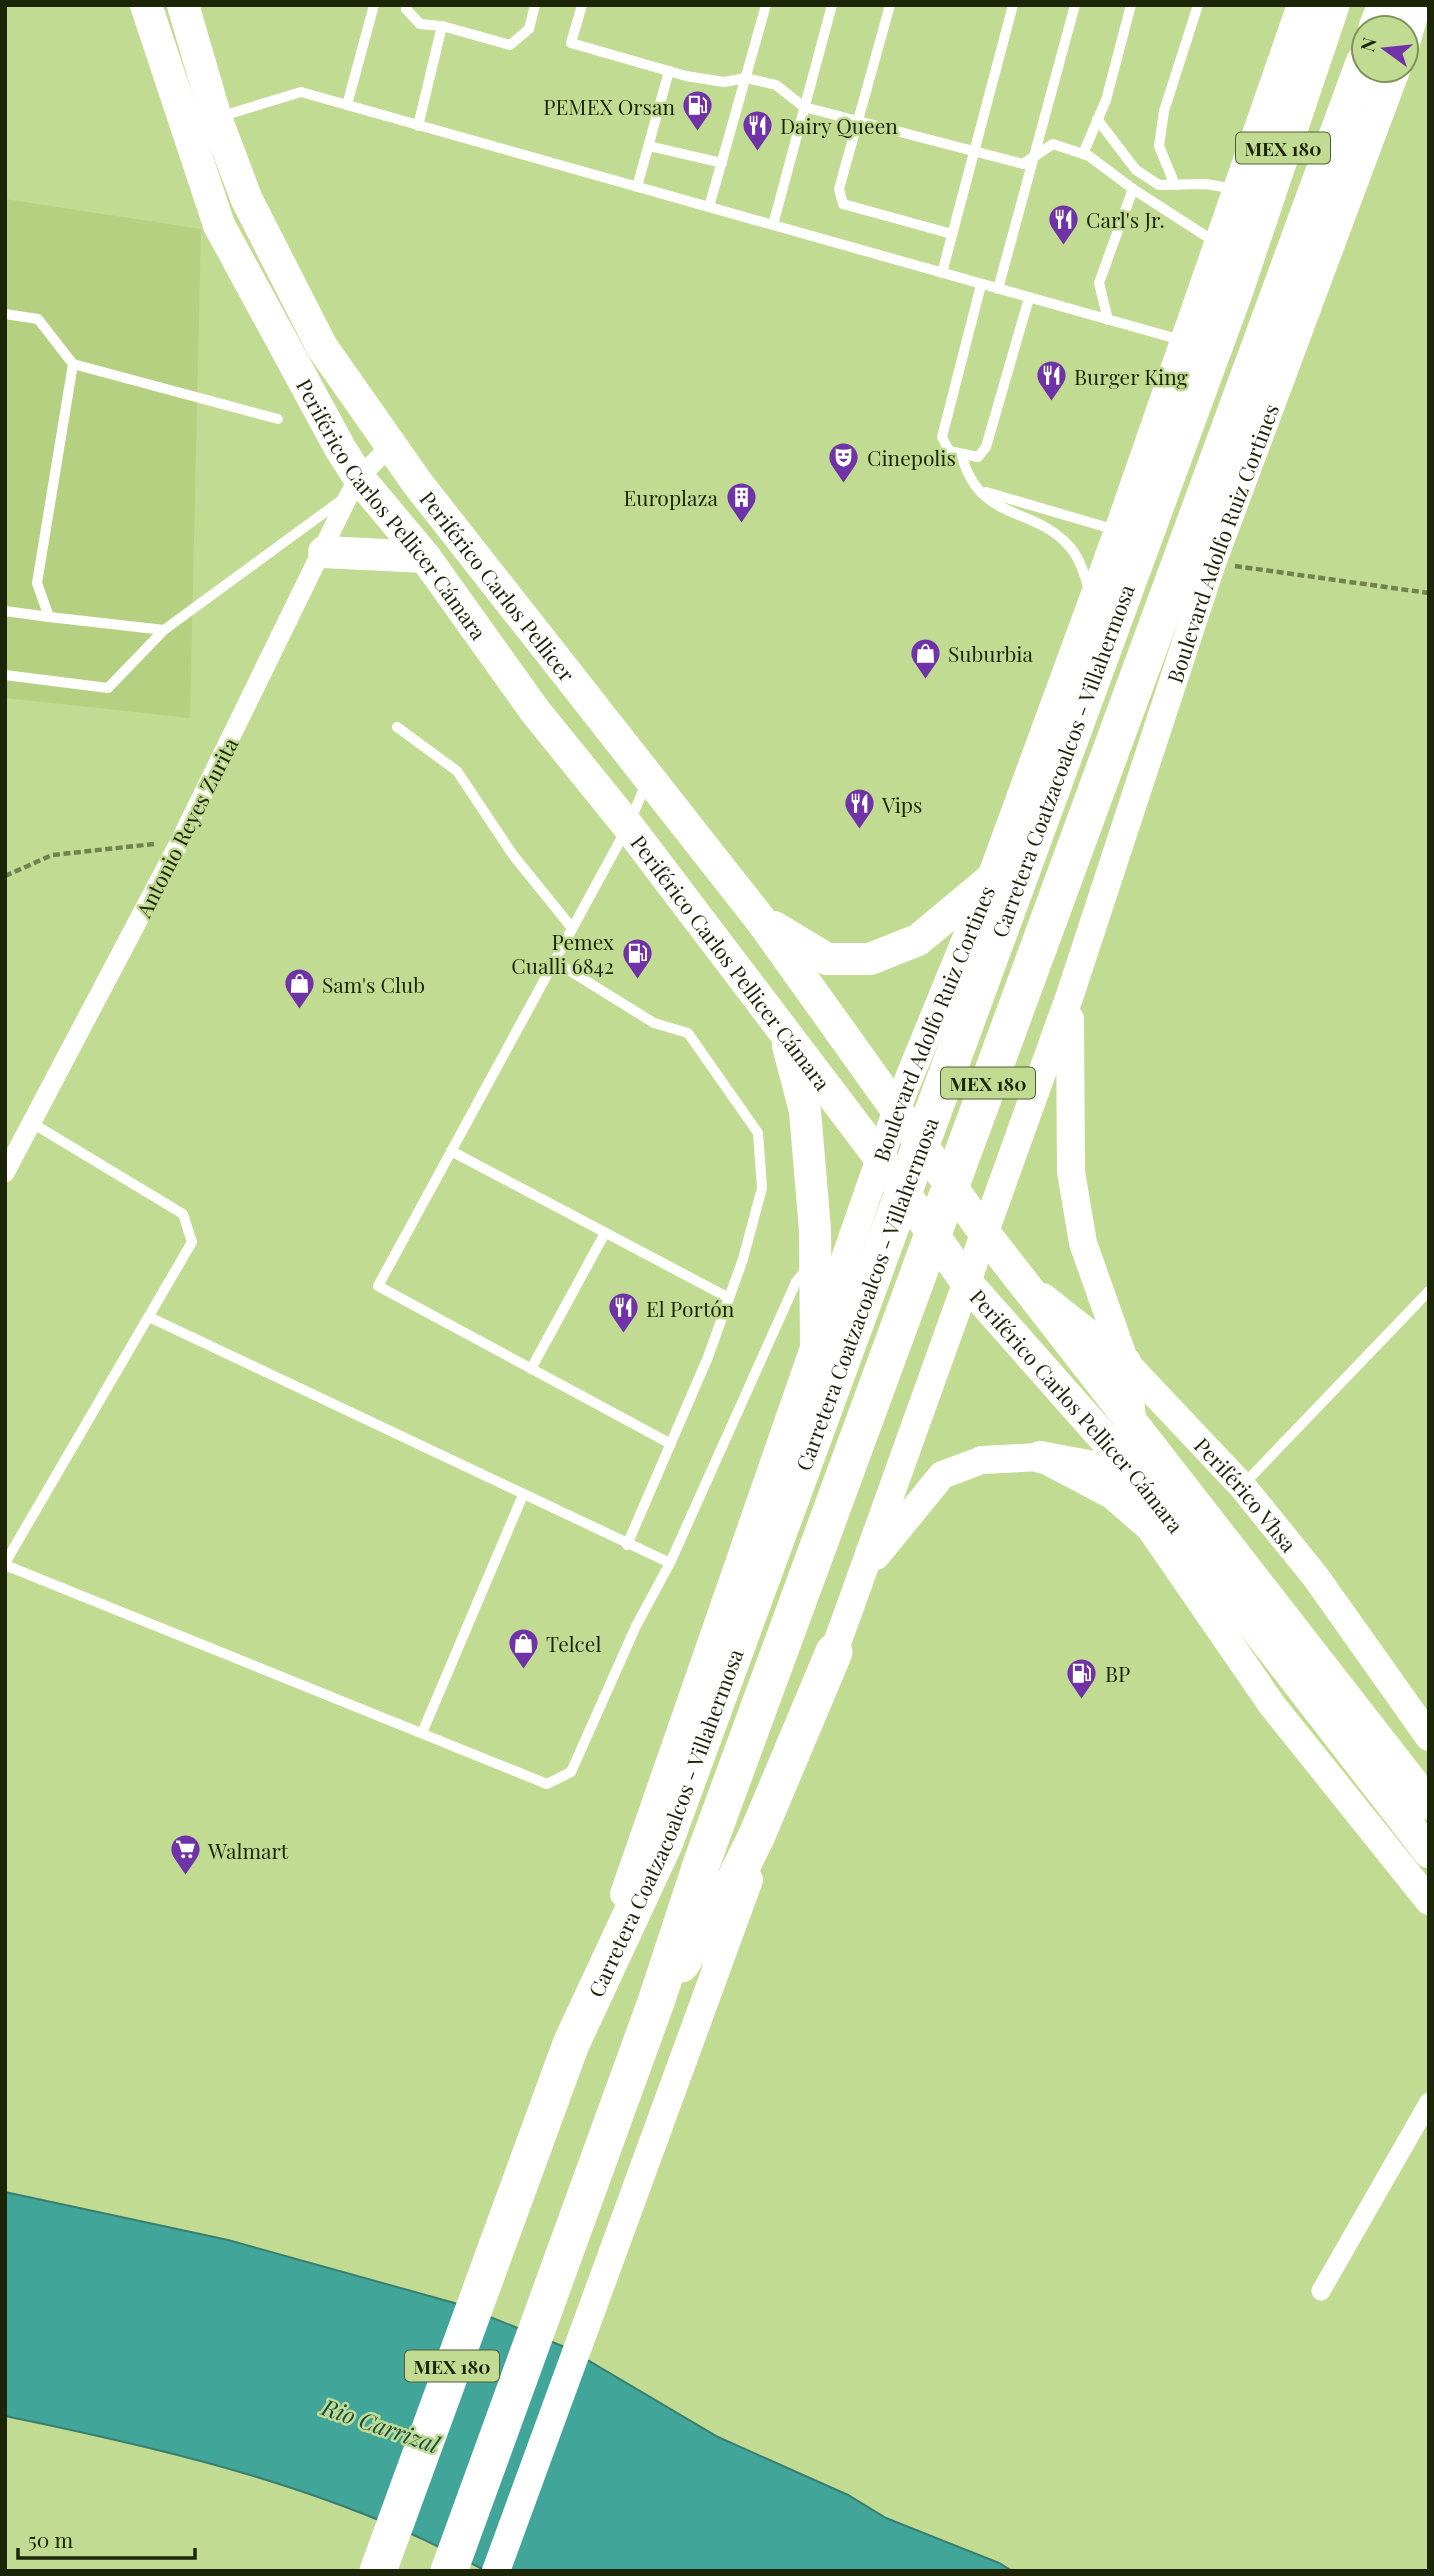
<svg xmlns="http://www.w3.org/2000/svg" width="1434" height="2576" font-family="'Playfair Display',serif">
<rect width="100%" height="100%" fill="#c2db93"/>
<!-- built -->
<path fill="#b6d081" d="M 5,199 L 201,229 L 190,718 L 5,698 Z"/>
<!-- water -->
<path fill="#42a599" stroke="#377f6e" stroke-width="2" d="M 5,2192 L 228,2240 L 458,2304 L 567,2348 L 718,2437 L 848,2495 L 886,2518 L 999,2563 L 1012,2571 L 486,2571 C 337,2489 171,2450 5,2416 Z"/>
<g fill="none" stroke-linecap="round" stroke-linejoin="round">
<!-- path -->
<g stroke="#71824f" stroke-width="4.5" stroke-dasharray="7 3.5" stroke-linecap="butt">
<path d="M 1235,566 L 1429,593"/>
<path d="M 5,876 L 52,855 L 154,844"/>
</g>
<!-- lane -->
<g stroke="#fff" stroke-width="10">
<path d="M 407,5 L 406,9 L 420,24 L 442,26 L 418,126"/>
<path d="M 582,5 L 571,43 L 686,76 L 724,82 L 746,78 L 776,85 L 804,107 L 1023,164 L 1053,144 L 1089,156 L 1133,189 L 1215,242"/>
<path d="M 890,5 L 839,189 L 843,204 L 952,234"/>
<path d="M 442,26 L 510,45 L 529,29 L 535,5"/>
<path d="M 347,105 L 374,5"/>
<path d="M 219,117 L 301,92 L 1181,340"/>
<path d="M 1097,119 L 1136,170 L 1159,185 L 1206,184 L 1235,189"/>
<path d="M 649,146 L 722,163"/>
<path d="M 1083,154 L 1106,100 L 1131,5"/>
<path d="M 1175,185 L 1159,146 L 1164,111 L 1198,5"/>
<path d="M 637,187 L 669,71"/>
<path d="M 709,207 L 766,5"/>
<path d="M 773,225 L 832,5"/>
<path d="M 942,273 L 1013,5"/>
<path d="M 981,285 L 942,437 L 949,451 L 978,457 L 986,447 L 1029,298"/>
<path d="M 998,289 L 1075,5"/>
<path d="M 5,314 L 38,319 L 73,364 L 278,419"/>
<path d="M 1108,320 L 1099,283 L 1133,189"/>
<path d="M 73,364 L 37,583 L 49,617 L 164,630"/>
<path d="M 962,456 C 979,522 1034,506 1069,546 C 1080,558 1085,576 1089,590"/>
<path d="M 986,492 L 1116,530"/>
<path d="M 5,611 L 49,617"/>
<path d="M 5,675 L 108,688 L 164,630 L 343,499"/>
<path d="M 397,727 L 457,771 L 513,855 L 572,928"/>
<path d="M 646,784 L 628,826 L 378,1286 L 671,1444"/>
<path d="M 554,961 L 654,1023 L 688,1033 L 758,1133 L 762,1188 L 743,1259 L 708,1357 L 627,1545"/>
<path d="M 451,1151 L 729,1298"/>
<path d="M 149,1317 L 670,1563"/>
<path d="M 531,1369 L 605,1233"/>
<path d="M 1243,1485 L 1429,1291"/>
<path d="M 5,1563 L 192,1242 L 183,1214 L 32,1123"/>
<path d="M 5,1565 L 547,1784 L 571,1772 L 636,1626 L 670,1563 L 796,1282 L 808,1267"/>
<path d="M 422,1733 L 523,1495"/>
</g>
<!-- street -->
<g stroke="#fff" stroke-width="19">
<path d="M 5,1173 L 180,841 L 349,495 L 359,478 L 390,446"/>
<path d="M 1321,2291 L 1429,2102"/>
</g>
<!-- secondary -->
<g stroke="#fff" stroke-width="28">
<path d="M 1406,43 L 1417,5"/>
<path d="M 1070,1019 L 1071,1172 L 1083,1243 L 1125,1362"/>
<path id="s1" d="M 1043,1297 L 1125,1362 L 1242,1486 L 1315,1576 L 1429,1737"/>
<path d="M 876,1556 L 942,1475 L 982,1460 L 1040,1457 L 1112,1495 L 1150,1528 L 1272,1705 L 1429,1901"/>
<path id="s2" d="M 827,1671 L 1070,995 L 1212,563 L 1396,70"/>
<path id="s3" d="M 624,1894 L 902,1095 L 990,880 L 1118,531 L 1301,5"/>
<path d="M 496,2571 L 749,1880"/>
</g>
<!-- primary -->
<g stroke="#fff" stroke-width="32">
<path id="s4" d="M 146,5 L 219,225 L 340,448 L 359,478 L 425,557 L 535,711 L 628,826 L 880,1158 L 967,1283 L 1141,1480 L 1429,1852"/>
<path id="s5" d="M 183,5 L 216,118 L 247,200 L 322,347 L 418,484 L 760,919 L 986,1235 L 1429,1804"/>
<path d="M 324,552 L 425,557"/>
<path d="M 774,927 L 827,959 L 870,959 L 918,940 L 990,880"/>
<path d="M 788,1046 L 805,1111 L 815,1230 L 816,1344"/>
<path d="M 1125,1362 L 1130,1419"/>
<path d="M 1040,1457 L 1104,1469 L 1138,1488"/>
</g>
<!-- highway -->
<g stroke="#fff" stroke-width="37">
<path d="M 1377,28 L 1386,5"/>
<path d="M 681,1964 L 728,1894 L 757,1835 L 834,1652"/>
<path id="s6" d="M 378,2571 L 571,2044 L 664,1844 L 1235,290 L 1331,5"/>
<path d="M 449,2571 L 656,2002 L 702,1862 L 1364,63"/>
</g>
</g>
<!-- icons -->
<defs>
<symbol id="fuel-pin" viewBox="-11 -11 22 30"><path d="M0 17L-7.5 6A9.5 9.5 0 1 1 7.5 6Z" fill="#6f32a7" stroke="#c2db93"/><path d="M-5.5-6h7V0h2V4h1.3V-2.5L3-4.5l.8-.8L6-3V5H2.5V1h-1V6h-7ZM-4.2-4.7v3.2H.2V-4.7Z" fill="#fff"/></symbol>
<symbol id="restaurant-pin" viewBox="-11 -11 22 30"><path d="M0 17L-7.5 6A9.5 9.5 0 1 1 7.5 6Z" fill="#6f32a7" stroke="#c2db93"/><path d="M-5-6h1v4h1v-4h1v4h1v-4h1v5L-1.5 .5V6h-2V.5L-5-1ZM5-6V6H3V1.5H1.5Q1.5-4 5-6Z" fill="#fff"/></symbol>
<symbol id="theatre-pin" viewBox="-11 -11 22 30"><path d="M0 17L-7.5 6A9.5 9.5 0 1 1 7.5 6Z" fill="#6f32a7" stroke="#c2db93"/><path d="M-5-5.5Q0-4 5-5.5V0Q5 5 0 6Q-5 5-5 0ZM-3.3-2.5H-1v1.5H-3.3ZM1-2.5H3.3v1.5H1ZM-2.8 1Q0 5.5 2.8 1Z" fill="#fff"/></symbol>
<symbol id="building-pin" viewBox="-11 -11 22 30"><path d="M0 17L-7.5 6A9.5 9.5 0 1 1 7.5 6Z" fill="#6f32a7" stroke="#c2db93"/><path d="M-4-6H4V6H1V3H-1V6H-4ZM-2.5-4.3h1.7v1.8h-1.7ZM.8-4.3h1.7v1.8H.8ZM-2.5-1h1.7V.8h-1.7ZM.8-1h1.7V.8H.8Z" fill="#fff"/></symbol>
<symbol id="shop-pin" viewBox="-11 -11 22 30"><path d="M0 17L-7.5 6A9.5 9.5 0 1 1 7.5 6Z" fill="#6f32a7" stroke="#c2db93"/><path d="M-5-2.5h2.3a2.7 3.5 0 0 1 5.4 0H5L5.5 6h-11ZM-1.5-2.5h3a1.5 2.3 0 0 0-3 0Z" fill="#fff"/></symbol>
<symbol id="supermarket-pin" viewBox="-11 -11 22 30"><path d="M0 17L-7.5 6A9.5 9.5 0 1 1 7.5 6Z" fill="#6f32a7" stroke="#c2db93"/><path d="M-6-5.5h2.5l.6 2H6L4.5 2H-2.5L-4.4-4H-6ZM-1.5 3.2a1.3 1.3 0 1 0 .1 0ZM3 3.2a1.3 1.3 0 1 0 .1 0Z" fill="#fff"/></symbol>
</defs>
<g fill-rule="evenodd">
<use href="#fuel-pin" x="680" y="88" width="35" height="47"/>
<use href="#restaurant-pin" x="740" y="108" width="35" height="47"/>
<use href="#restaurant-pin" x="1046" y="202" width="35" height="47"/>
<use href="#restaurant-pin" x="1034" y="358" width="35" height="47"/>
<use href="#theatre-pin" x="826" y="440" width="35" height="47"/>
<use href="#building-pin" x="724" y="480" width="35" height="47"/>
<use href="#shop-pin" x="908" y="636" width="35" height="47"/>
<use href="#restaurant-pin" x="842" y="786" width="35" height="47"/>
<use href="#fuel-pin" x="620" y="936" width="35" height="47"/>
<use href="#shop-pin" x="282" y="966" width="35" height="47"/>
<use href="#restaurant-pin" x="606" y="1290" width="35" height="47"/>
<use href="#shop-pin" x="506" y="1626" width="35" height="47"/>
<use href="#fuel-pin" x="1064" y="1656" width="35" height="47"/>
<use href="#supermarket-pin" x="168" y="1832" width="35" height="47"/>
</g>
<g text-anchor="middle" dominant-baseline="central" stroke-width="5" stroke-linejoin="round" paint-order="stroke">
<!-- shield labels -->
<g fill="#c2db93" stroke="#4e5c32" stroke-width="2">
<rect x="1236" y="132.5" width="94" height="31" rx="5"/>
<rect x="941" y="1067.5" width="94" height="31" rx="5"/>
<rect x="405" y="2350.5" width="94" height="31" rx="5"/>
</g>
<g font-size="19" font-weight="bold" fill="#1c2508">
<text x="1283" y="148">MEX 180</text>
<text x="988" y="1083">MEX 180</text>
<text x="452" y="2366">MEX 180</text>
</g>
<!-- poi labels -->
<g font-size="21" fill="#1c2508" stroke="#c2db93" text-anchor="start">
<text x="675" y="106" text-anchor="end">PEMEX Orsan</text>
<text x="780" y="125">Dairy Queen</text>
<text x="1086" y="219">Carl's Jr.</text>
<text x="1074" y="376">Burger King</text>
<text x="867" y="457">Cinepolis</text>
<text x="718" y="497" text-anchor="end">Europlaza</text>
<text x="948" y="653">Suburbia</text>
<text x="882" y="804">Vips</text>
<text x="614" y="941" text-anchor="end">Pemex<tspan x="614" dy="24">Cualli 6842</tspan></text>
<text x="322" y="984">Sam's Club</text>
<text x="646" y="1308">El Portón</text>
<text x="546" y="1643">Telcel</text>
<text x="1105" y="1673">BP</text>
<text x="208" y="1850">Walmart</text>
</g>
<!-- street labels -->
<g font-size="21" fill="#1c2508" stroke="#c2db93">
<text stroke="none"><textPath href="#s4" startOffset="565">Periférico Carlos Pellicer Cámara</textPath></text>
<text stroke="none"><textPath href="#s2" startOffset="1195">Boulevard Adolfo Ruiz Cortines</textPath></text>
<text stroke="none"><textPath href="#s5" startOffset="667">Periférico Carlos Pellicer</textPath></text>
<text stroke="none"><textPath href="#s6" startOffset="1936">Carretera Coatzacoalcos - Villahermosa</textPath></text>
<text transform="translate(186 827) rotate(-63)">Antonio Reyes Zurita</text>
<text stroke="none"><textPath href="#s4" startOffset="1132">Periférico Carlos Pellicer Cámara</textPath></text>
<text stroke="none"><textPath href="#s3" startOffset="924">Boulevard Adolfo Ruiz Cortines</textPath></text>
<text stroke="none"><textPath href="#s6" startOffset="1368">Carretera Coatzacoalcos - Villahermosa</textPath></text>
<text stroke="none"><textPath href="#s4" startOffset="1699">Periférico Carlos Pellicer Cámara</textPath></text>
<text stroke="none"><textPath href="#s1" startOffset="284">Periférico Vhsa</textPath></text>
<text stroke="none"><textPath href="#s6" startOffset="802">Carretera Coatzacoalcos - Villahermosa</textPath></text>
</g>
<!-- water labels -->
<g font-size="23" font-style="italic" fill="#134d46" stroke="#c2db93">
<text transform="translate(381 2425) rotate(19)">Rio Carrizal</text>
</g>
</g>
<!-- border -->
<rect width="1434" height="2576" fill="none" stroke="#1c2508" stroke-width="14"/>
<!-- north arrow -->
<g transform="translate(1385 49) rotate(285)"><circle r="33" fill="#c2db93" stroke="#80925b" stroke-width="2"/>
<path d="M0-5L12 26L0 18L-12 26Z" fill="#6f32a7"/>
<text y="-10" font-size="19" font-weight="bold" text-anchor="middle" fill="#1c2508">N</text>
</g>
<!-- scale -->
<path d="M18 2548v10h177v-10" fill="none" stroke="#1c2508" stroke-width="3.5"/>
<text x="28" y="2548" font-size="21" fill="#1c2508" stroke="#c2db93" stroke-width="5" paint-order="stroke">50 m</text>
</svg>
